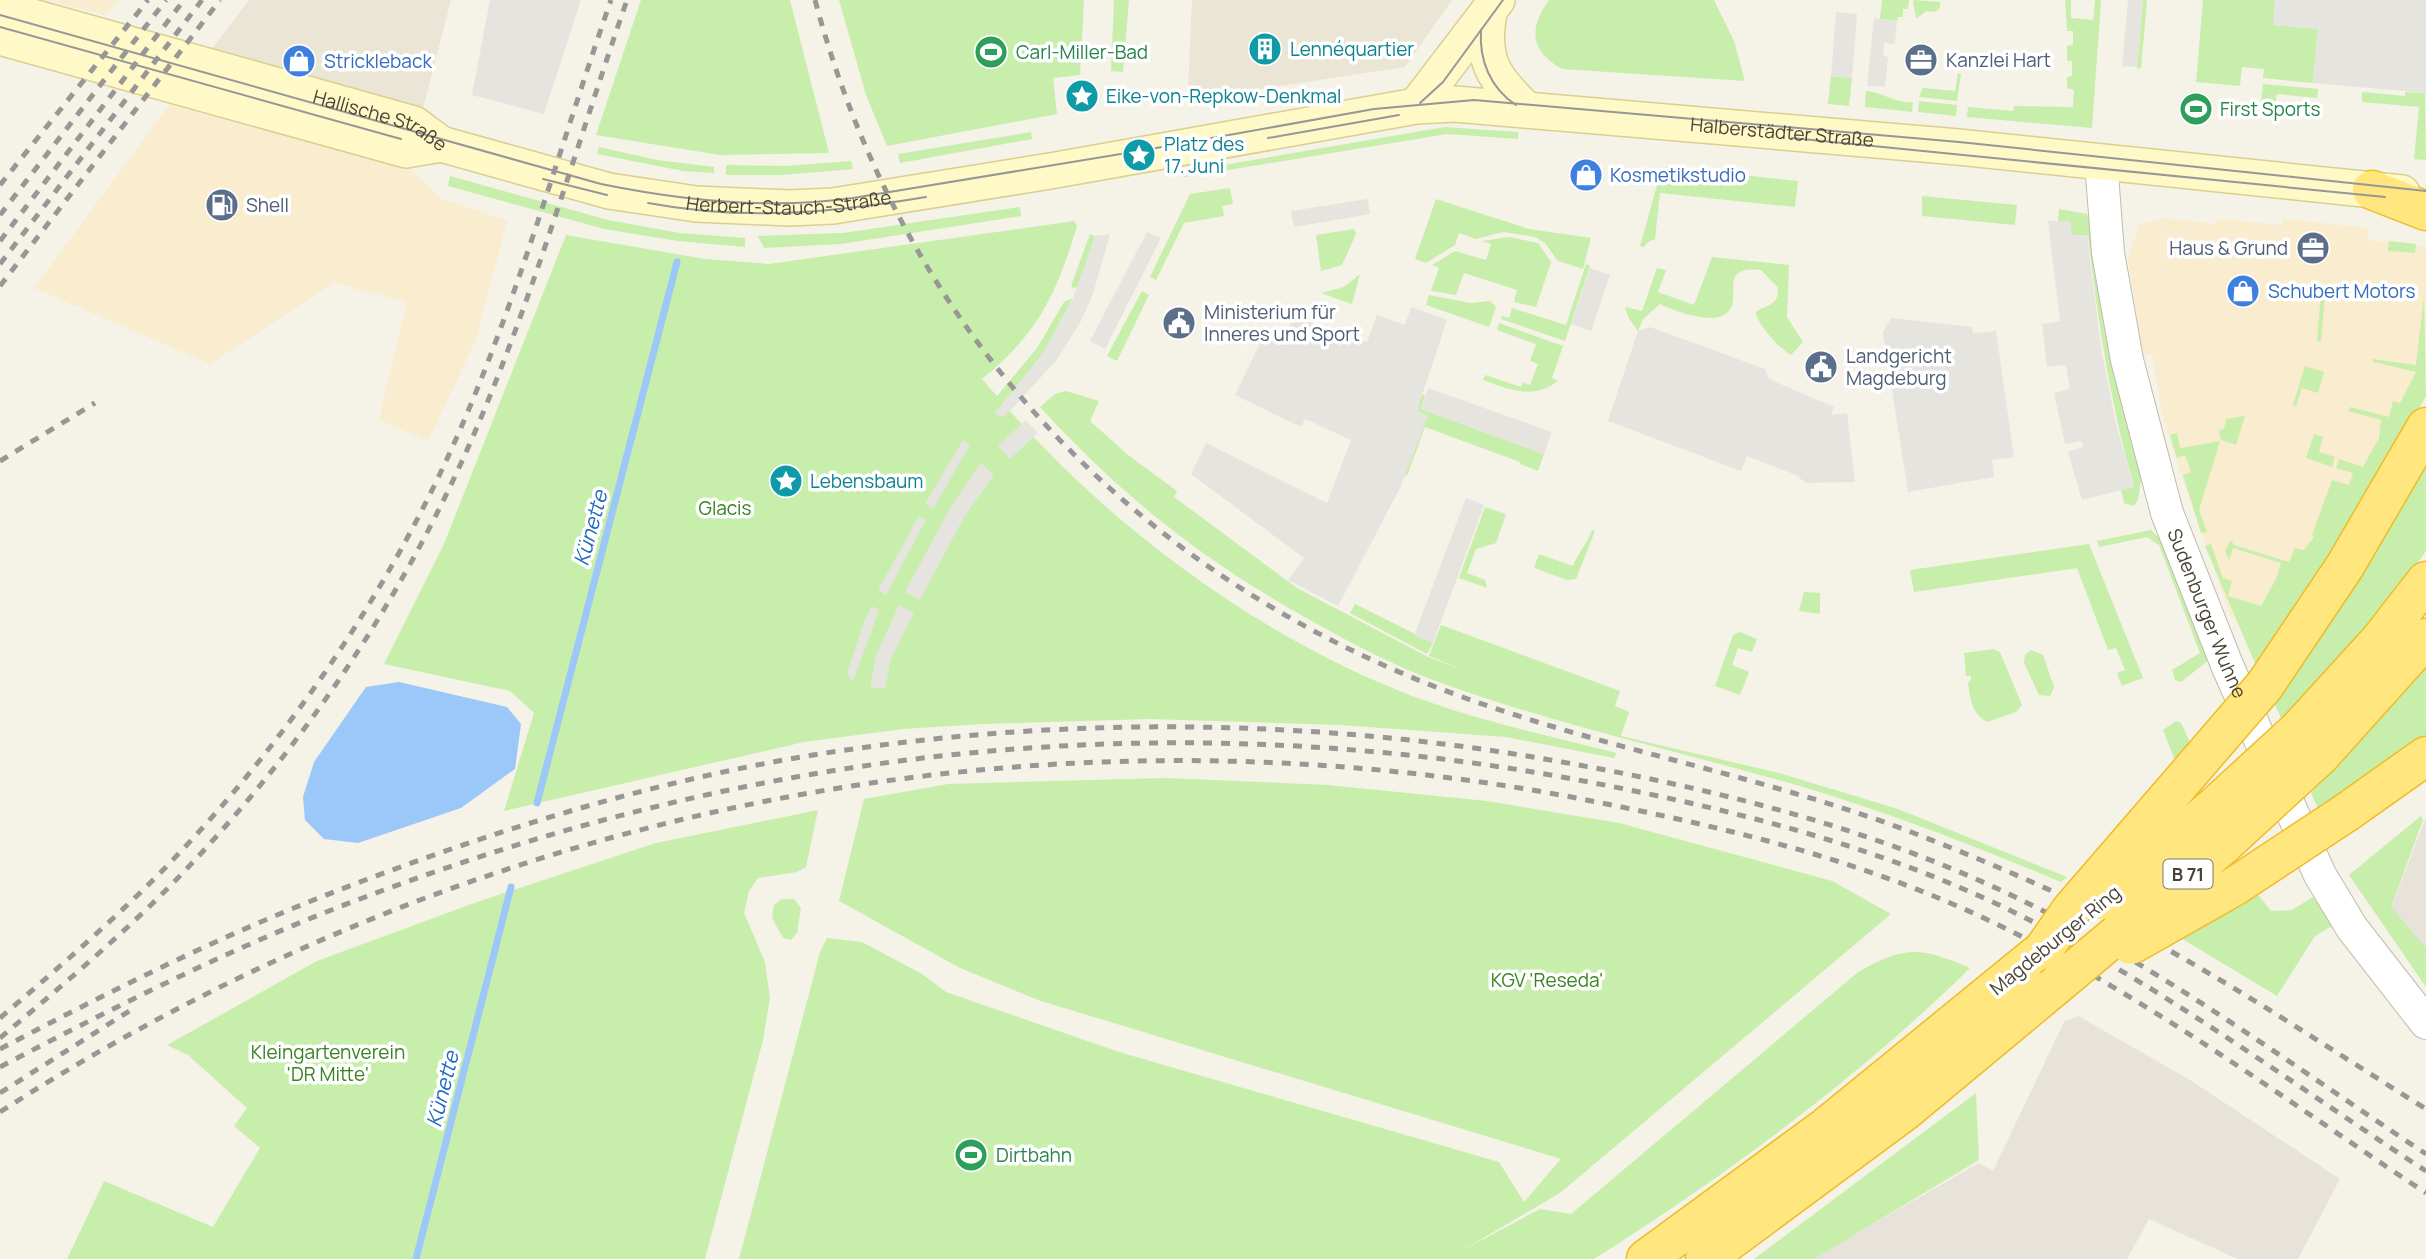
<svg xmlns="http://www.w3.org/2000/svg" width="2426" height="1259" font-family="Manrope,sans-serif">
<rect width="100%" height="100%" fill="#f5f2e7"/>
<!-- residential -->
<g fill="#eae5d4">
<path d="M 249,0 L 451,0 L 422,112 L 211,50 Z"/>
<path d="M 1192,0 L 1452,0 L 1405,67 L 1194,99 L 1188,91 Z"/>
</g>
<!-- commercial -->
<g fill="#f9eccf">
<path d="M 48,0 L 118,0 L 105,15 Z"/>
<path d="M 169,105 L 410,169 L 442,199 L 507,221 L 475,342 L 428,441 L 379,420 L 407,302 L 334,283 L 210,364 L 34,288 Z"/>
<path d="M 2162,218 L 2215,224 L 2219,219 L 2282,225 L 2283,219 L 2369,228 L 2368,240 L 2426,246 L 2426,361 L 2354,489 L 2257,624 L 2231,617 L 2176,459 L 2163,417 L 2152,354 L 2143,355 L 2128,259 L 2139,225 Z"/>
</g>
<!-- industrial -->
<g fill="#e7e3db">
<path d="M 2426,817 L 2426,949 L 2391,908 Z"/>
<path d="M 2078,1016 L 2190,1080 L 2340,1179 L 2298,1259 L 2238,1259 L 2149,1219 L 2127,1259 L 1812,1259 L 1979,1163 L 1993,1171 L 2064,1022 Z"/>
</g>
<!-- green -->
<g fill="#c8eeab">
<path d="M 641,0 L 790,0 L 829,153 L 720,155 L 596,135 Z"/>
<path d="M 839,0 L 1084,0 L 1080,75 L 1053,78 L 1057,114 L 887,146 L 866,95 Z"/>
<path d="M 1114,0 L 1129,0 L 1123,72 L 1111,71 Z"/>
<path d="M 1549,0 L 1714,0 L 1734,41 L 1745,81 L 1562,69 C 1529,50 1529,28 1549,0 Z"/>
<path d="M 1882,0 L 1909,0 L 1908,9 L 1903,9 L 1903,17 L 1898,17 L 1897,21 L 1880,19 Z"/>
<path d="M 1913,0 L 1940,2 L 1940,8 L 1935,12 L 1926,11 L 1916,19 Z"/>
<path d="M 2065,0 L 2071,0 L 2071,18 L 2093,20 L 2095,0 L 2101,0 L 2092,128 L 1967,117 L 1968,107 L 2013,111 L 2014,106 L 2073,107 L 2074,90 L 2067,88 L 2067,77 L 2072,76 L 2072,61 L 2067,61 L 2067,46 L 2073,45 L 2073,31 L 2067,31 Z"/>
<path d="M 2143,0 L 2147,0 L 2141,68 L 2137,69 Z"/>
<path d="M 2203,0 L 2275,0 L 2274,25 L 2318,29 L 2313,83 L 2263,78 L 2264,69 L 2242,67 L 2240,86 L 2196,82 Z"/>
<path d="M 1958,73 L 1961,74 L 1957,101 L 1919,97 L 1923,88 L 1955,91 Z"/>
<path d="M 1831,76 L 1852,78 L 1849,106 L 1828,104 Z"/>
<path d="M 2263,84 L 2318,89 L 2317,98 L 2277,94 L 2275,104 L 2261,103 Z"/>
<path d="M 2426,87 L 2425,93 L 2426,160 L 2414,159 L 2419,107 L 2362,102 L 2362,92 L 2405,96 L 2405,92 L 2420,93 Z"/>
<path d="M 1866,91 C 1883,92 1896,104 1913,102 L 1912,112 L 1865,107 Z"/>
<path d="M 1919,101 L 1957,105 L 1956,116 L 1918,112 Z"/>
<path d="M 1445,127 L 1518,132 L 1518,139 L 1447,134 L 1180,178 L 1200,169 Z"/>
<path d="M 1031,132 L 1032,139 L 900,163 L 898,154 Z"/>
<path d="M 599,147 L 657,160 L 714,167 L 714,173 L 683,171 L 597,154 Z"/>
<path d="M 851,161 L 853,169 L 782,175 L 726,175 L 726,165 L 785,166 Z"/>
<path d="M 1666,167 L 1798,181 L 1795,207 L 1660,193 L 1655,239 L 1648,242 L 1644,247 L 1640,246 L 1661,171 Z"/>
<path d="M 450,176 L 608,220 L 680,233 L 745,238 L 745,247 L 678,241 L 604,229 L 448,186 Z"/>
<path d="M 1230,188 L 1233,204 L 1222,206 L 1224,216 L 1184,223 L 1156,280 L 1150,277 L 1190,194 Z"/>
<path d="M 1922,196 L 2017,205 L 2015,225 L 1922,216 Z"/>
<path d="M 1436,199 L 1529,229 L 1591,238 L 1583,269 L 1558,261 L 1545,243 L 1535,237 L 1503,232 L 1476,239 L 1459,233 L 1455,245 L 1426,263 L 1415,259 Z"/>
<path d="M 1020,207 L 1021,216 L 841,244 L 764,248 L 758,236 L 843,233 Z"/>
<path d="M 2059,209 L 2087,214 L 2093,235 L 2142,475 L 2138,500 L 2133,506 L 2124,503 L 2121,490 L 2134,486 C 2110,404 2098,321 2088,236 L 2072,236 L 2070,221 L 2058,221 Z"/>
<path d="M 1074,221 L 1077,226 C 1056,295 1039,332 982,379 L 997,396 L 1037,348 L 1064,302 L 1073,298 L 1043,354 L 1003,403 C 1112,530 1273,648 1432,703 C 1492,724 1555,737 1617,753 L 1614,758 L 1506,737 L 1340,725 L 1150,719 L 983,724 L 903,729 L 804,742 L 504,811 L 534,713 L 510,691 L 384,664 L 444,544 L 566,235 L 705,259 L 769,264 Z"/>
<path d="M 1354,229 L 1356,234 L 1342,265 L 1321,271 L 1316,235 Z"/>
<path d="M 1090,234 L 1095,236 L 1079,286 L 1074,288 L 1071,286 Z"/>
<path d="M 1509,237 L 1538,243 L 1551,262 L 1536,307 L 1514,302 L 1517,290 L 1464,273 L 1456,295 L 1431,291 L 1439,268 L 1432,265 L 1455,251 L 1486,260 L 1491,244 L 1482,241 Z"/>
<path d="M 2389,241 L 2416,244 L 2415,253 L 2388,251 Z"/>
<path d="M 1712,257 L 1789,265 L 1787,317 L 1803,342 L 1791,355 C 1781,350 1756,323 1756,312 C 1767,304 1779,306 1778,288 L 1761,270 C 1720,266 1739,291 1731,308 C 1720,329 1675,311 1660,304 L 1643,319 L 1638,331 L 1628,317 L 1625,307 L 1642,311 L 1657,268 L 1666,270 L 1658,292 L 1694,305 Z"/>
<path d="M 1586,264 L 1590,266 L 1565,341 L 1501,319 L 1502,316 L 1509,318 L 1512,308 L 1566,325 Z"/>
<path d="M 1360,274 L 1352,304 L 1321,293 L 1344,287 Z"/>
<path d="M 1142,291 L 1149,295 L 1117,361 L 1107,356 Z"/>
<path d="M 2321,294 L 2325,295 L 2321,342 L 2317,341 Z"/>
<path d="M 1429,295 L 1471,303 L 1490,301 L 1496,307 L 1489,327 L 1426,305 Z"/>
<path d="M 2424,296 L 2426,396 L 2396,452 L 2257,668 L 2205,546 L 2211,544 L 2223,578 L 2232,581 L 2228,596 L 2261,606 L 2276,579 L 2281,563 L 2233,548 L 2229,561 L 2225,550 L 2231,540 L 2234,545 L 2289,562 L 2295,548 L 2304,550 L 2314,537 L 2312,535 L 2332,480 L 2349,485 L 2353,473 L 2336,468 L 2339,459 L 2363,467 L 2379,438 L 2381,420 L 2348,411 L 2350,407 L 2389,417 L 2393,401 L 2400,403 L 2416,372 L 2374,362 L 2372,359 L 2416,365 Z"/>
<path d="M 1499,323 L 1563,346 L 1552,378 L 1558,381 C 1533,400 1510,390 1483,380 L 1485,375 L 1521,387 L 1523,382 L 1530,385 L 1538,364 L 1530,361 L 1536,344 L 1497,330 Z"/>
<path d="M 2305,366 L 2324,372 L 2318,393 L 2302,388 L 2296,406 L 2293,405 Z"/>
<path d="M 1066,391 L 1099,401 L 1090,421 L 1128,455 L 1177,491 L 1174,497 L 1297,588 L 1428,657 L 1466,671 L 1429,656 L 1441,625 L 1620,691 L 1615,706 L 1629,712 L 1621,736 L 1779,773 L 1898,809 L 2067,877 L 2061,882 C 1967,843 1873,806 1775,779 C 1661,747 1544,721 1433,680 C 1393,665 1355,645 1319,625 C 1209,565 1124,499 1040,407 L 1055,394 Z"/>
<path d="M 1418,395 L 1425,395 L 1421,409 L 1544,454 L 1538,471 L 1520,464 L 1520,462 L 1425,427 L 1407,476 L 1402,474 L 1426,415 L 1413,409 Z"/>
<path d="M 2245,416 L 2236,445 L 2221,440 L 2219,430 L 2224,429 L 2226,419 Z"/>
<path d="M 2177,433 L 2180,448 L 2220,441 L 2199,510 L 2207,532 L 2201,533 L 2183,475 L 2191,472 L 2185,455 L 2177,458 L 2170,435 Z"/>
<path d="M 2314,434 L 2323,437 L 2319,452 L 2335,457 L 2332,467 L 2306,458 Z"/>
<path d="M 2426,455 L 2426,551 L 2402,586 L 2283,723 L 2272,698 Z"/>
<path d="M 1485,507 L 1506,514 L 1496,543 L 1476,549 L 1467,573 L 1485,580 L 1487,588 L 1459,578 Z"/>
<path d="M 1592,530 L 1595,531 L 1576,579 L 1567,580 L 1534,568 L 1539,554 L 1573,566 C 1578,552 1587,545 1592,530 Z"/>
<path d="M 2151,530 L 2163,542 L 2211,658 L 2181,682 L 2175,680 L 2172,670 L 2200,653 L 2159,545 L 2147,537 L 2099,547 L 2097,541 Z"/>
<path d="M 2089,544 L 2143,678 L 2122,686 L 2117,673 L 2125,670 L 2116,648 L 2108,650 L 2077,568 L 1914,592 L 1910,570 Z"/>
<path d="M 1804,592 L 1820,593 L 1820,614 L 1799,611 Z"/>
<path d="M 1355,604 L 1433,643 L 1427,654 L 1350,613 Z"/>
<path d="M 1740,632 L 1757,639 L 1752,652 L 1738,648 L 1732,665 L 1749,672 L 1740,695 L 1715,686 L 1733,635 Z"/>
<path d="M 1993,649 L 2000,652 L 2022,705 L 2016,712 L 1987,722 C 1972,713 1971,702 1968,683 L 1971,680 L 1971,676 L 1966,676 L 1964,653 Z"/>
<path d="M 2031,650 L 2043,655 L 2054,687 L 2050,696 L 2039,695 L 2024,663 L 2025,655 Z"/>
<path d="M 2426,665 L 2426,738 L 2321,815 L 2311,793 Z"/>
<path d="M 2176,721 L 2181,723 L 2192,747 L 2180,762 L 2174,758 L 2163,730 Z"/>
<path d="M 1165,778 L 1328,785 L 1487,801 L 1619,823 L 1832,881 L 1891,914 L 1560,1193 L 1461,1251 L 1540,1209 L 1571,1214 L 1857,973 C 1905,945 1920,947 1970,968 C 1858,1078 1727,1175 1594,1259 L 739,1259 L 820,952 L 827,938 L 862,942 L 922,974 L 946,992 L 1119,1052 L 1499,1162 L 1524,1202 L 1561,1159 L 1038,1000 L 960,968 L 839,901 L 864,799 L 948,784 Z"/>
<path d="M 818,810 L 806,867 L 797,872 L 758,878 L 749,891 L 744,913 L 765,962 L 770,998 L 763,1040 L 705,1259 L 67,1259 L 104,1181 L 213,1227 L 260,1148 L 234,1126 L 247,1108 L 188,1055 L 167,1045 L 317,961 L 477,902 L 656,843 Z"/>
<path d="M 2421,816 L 2423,820 L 2391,907 L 2426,948 L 2426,987 L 2349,875 Z"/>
<path d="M 2256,892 L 2271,911 L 2292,910 L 2313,897 L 2332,926 L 2315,936 L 2277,996 L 2179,937 Z"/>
<path d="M 782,899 L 794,899 L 801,908 L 797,933 L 791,940 L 783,938 L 772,918 L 774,905 Z"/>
<path d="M 1976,1093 L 1979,1160 L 1814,1259 L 1754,1259 Z"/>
</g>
<!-- parking -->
<g fill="#e6e4df">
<path d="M 490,0 L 581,0 L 544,114 L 472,95 Z"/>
<path d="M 2128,0 L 2143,0 L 2137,67 L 2122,66 Z"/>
<path d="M 2275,0 L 2426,0 L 2426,93 L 2313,83 L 2318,29 L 2273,25 Z"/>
<path d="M 1836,12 L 1857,14 L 1852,78 L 1831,76 Z"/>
<path d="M 1874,18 L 1897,21 L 1895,44 L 1884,43 L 1883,56 L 1888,57 L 1885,87 L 1867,86 Z"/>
<path d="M 1368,199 L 1370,214 L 1294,227 L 1291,211 Z"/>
<path d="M 2048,221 L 2070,221 L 2072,235 L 2087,235 L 2101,348 L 2115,420 L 2134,487 L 2082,500 L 2068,452 L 2083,447 L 2082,441 L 2065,444 L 2054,393 L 2070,389 L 2066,365 L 2047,367 L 2042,324 L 2060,321 Z"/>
<path d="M 1147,232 L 1161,238 L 1105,349 L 1090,341 Z"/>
<path d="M 1110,234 L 1093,294 L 1080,323 L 1056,361 L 1004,417 L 994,414 L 1043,353 L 1073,298 L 1095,236 Z"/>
<path d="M 1590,268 L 1610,275 L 1591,331 L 1571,324 Z"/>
<path d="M 1411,307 L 1447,320 L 1417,411 L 1428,416 L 1400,488 L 1338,606 L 1288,580 L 1304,558 L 1191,474 L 1206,443 L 1327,503 L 1351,440 L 1305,419 L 1301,427 L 1235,395 L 1266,331 L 1287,329 L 1295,317 L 1367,342 L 1377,315 L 1405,325 Z"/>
<path d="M 1891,318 L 1972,327 L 1973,333 L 1996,331 L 2014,457 L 1992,460 L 1994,477 L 1908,492 L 1883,332 Z"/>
<path d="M 1650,327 L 1765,369 L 1769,379 L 1834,407 L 1831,415 L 1847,413 L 1855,482 L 1806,483 L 1796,475 L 1747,456 L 1741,471 L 1608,421 L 1638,331 Z"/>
<path d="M 1428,388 L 1552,432 L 1544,454 L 1421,409 Z"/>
<path d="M 1026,420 L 1038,433 L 1010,459 L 998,446 Z"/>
<path d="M 963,440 L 970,445 L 933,509 L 925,504 Z"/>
<path d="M 981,463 L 994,475 L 963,519 L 920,600 L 905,592 L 950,508 Z"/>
<path d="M 1466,498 L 1484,505 L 1433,643 L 1414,636 Z"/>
<path d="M 919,516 L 926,520 L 886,595 L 878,590 Z"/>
<path d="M 899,605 L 914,613 L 890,661 L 885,689 L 870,687 L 876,655 Z"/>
<path d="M 872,606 L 879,610 L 853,682 L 847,674 L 864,621 Z"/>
</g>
<!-- water -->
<path fill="#9cc8f9" d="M 399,682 L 507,707 L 521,724 L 515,769 L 461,808 L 358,843 L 324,839 L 305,820 L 303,797 L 314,762 L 366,687 Z"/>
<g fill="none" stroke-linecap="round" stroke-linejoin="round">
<!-- stream -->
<g stroke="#9cc8f9" stroke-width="7">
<path d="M 537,803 L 677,262"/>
<path d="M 416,1259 L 511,887"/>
</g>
<defs>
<g id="tertiary">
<path id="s1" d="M 2101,161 L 2108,253 L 2127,360 L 2167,513 L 2227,665 L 2320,875 L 2352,928 L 2426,1023"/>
</g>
<g id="secondary">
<path id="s2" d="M 0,8 L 414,124 L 441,144 L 609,191 L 696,204 L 790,208 L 833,206 L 1056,170 L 1416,106 L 1455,104 L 1958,147 L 2402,193"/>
<path d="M 1489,13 C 1480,60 1494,79 1527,110"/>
<path d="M 0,37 L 406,150 L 441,144"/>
<path d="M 1416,106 L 1497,0"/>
</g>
<g id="trunk">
<path d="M 2372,190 L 2426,211"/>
<path d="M 2265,685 L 2345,566 L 2426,427"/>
<path d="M 2299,729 L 2380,640 L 2426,581"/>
<path d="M 2320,756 L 2426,638"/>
<path d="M 2347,812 L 2426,756"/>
<path d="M 1646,1259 L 1826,1127 L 2043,950"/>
<path d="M 1705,1259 L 1905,1111 L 2053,988"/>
</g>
</defs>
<!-- tertiary casing -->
<use href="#tertiary" stroke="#c2bca8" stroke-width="34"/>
<!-- secondary casing -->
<use href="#secondary" stroke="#dacf91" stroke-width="38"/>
<!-- trunk casing -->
<use href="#trunk" stroke="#efbc26" stroke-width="41"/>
<!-- tertiary -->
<use href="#tertiary" stroke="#fff" stroke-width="32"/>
<!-- secondary -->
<use href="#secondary" stroke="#fff8c7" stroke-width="35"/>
<!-- trunk -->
<use href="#trunk" stroke="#ffe67f" stroke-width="38"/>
<!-- tram -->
<g stroke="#979797" stroke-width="2">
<path d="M 0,15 L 601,184 C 684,201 769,210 853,198 L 1145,150 L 1374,109 L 1474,100 L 1959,142 L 2426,191"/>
<path d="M 0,27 L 401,139"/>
<path d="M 1481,30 C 1479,60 1490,88 1516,105"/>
<path d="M 1420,103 L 1443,82 L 1503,0"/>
<path d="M 1268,138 L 1399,115"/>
<path d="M 1792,138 L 2385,197"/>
<path d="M 543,179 L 607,195"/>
<path d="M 648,203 C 744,221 831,213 926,197"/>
</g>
<!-- rail -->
<g stroke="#979797" stroke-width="5" stroke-dasharray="9 9" stroke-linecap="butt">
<path d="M 815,0 C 905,337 1140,582 1468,699 C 1613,751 1767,777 1911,832 C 1991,863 2070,897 2145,937 C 2241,989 2333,1051 2426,1109"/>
<path d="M 0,185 L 148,0"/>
<path d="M 0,215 L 166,0"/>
<path d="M 0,241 L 184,0"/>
<path d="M 0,264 L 202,0"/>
<path d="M 0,286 L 220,0"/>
<path d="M 0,461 L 95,403"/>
<path d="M 0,1018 C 57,969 114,920 166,867 C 276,753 368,622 437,480 C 511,327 555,160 611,0"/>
<path d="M 0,1038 C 71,978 143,918 205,849 C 317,727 409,585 474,434 C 535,293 577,144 627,0"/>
<path d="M 0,1049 C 103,995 208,942 316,899 C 471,838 636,785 801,757 C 1052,715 1311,717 1562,762 C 1710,788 1859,825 1996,888 C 2149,958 2287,1062 2426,1154"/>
<path d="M 0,1067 C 115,1007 231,948 352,902 C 746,751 1146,703 1562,777 C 1710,804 1860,840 1997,904 C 2149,976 2286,1080 2426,1171"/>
<path d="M 0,1093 L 134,1008"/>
<path d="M 0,1112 C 475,806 1042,691 1597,802 C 1712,825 1827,852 1936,897 C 2109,968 2270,1090 2426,1193"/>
</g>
<defs>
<g id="trunk-bridge">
<path d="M 2104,900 L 2215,806 L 2299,729"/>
<path d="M 2131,945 L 2235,886 L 2347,812"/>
<path d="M 2043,950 L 2071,910 L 2265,685"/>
<path d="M 2053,988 L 2221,847 L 2320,756"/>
</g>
</defs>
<!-- trunk-bridge casing -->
<use href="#trunk-bridge" stroke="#efbc26" stroke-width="41" stroke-linecap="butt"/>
<!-- trunk-bridge -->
<use href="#trunk-bridge" stroke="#ffe67f" stroke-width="38"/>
</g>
<!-- icons -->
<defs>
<symbol id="building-disc" viewBox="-11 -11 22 22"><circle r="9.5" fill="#0f9aa8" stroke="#fff"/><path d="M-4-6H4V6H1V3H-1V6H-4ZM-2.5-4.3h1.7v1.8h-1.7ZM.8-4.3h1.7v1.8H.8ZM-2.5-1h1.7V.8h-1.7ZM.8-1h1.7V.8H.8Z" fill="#fff"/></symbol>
<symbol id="stadium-disc" viewBox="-11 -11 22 22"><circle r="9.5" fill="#2e9e5b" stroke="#fff"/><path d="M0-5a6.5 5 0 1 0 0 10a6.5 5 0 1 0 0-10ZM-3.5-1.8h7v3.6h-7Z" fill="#fff"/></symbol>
<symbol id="office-disc" viewBox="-11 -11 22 22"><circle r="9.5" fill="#5c6f8a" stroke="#fff"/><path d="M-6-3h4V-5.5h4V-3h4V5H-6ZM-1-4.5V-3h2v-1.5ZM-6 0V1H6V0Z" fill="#fff"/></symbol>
<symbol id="shop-disc" viewBox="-11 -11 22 22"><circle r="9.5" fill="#3f7fe0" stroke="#fff"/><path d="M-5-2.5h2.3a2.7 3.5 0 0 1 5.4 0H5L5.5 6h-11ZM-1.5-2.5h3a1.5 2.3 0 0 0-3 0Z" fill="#fff"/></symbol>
<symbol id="sight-disc" viewBox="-11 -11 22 22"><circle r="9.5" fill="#0f9aa8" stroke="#fff"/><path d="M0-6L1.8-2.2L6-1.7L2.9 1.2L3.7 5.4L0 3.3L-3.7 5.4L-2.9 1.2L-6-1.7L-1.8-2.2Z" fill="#fff"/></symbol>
<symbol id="fuel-disc" viewBox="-11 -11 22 22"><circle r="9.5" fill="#5c6f8a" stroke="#fff"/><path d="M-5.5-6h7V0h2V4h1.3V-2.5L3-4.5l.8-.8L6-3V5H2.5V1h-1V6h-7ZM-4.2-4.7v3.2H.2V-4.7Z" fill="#fff"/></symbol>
<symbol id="civic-disc" viewBox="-11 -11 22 22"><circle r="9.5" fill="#5c6f8a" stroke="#fff"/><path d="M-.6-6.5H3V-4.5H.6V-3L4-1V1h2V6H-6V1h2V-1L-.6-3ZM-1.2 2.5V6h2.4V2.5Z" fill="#fff"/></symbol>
</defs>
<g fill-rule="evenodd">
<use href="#building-disc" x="1246" y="30" width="38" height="38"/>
<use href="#stadium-disc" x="972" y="33" width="38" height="38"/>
<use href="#office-disc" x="1902" y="41" width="38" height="38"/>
<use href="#shop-disc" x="280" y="42" width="38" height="38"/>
<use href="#sight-disc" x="1063" y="77" width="38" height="38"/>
<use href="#stadium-disc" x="2177" y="90" width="38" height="38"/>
<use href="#sight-disc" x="1120" y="136" width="38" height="38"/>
<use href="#shop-disc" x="1567" y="156" width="38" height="38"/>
<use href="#fuel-disc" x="203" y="186" width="38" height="38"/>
<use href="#office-disc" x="2294" y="229" width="38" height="38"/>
<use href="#shop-disc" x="2224" y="272" width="38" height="38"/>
<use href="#civic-disc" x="1160" y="304" width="38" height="38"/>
<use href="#civic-disc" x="1802" y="348" width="38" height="38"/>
<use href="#sight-disc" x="767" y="462" width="38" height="38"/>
<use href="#stadium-disc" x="952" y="1136" width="38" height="38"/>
</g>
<g text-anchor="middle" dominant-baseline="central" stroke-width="7" stroke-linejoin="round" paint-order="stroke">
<!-- shield labels -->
<rect fill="#fff" stroke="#807b72" stroke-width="2" x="2163.5" y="859.5" width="49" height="29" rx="5"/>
<g font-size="18" font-weight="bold" fill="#494335">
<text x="2188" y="874">B 71</text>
</g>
<!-- culture labels -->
<g font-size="19" fill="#0d838f" stroke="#fff" text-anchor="start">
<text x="1290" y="49">Lennéquartier</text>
<text x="1106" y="96">Eike-von-Repkow-Denkmal</text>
<text x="1164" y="144">Platz des<tspan x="1164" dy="22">17. Juni</tspan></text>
<text x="810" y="481">Lebensbaum</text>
</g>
<!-- leisure labels -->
<g font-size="19" fill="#27864d" stroke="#fff" text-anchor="start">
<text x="1016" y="52">Carl-Miller-Bad</text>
<text x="2220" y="109">First Sports</text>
<text x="996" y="1155">Dirtbahn</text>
</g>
<!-- service labels -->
<g font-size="19" fill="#4e5e75" stroke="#fff" text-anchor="start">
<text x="1946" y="60">Kanzlei Hart</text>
<text x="246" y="205">Shell</text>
<text x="2288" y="248" text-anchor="end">Haus &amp; Grund</text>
<text x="1204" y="312">Ministerium für<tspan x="1204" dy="22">Inneres und Sport</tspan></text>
<text x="1846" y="356">Landgericht<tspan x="1846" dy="22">Magdeburg</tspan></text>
</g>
<!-- shop labels -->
<g font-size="19" fill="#366cbe" stroke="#fff" text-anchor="start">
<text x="324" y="61">Strickleback</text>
<text x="1610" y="175">Kosmetikstudio</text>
<text x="2268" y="291">Schubert Motors</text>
</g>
<!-- street labels -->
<g font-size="19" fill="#494335" stroke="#fff">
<text stroke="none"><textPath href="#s2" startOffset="397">Hallische Straße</textPath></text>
<text stroke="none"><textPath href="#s2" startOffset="1822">Halberstädter Straße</textPath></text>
<text stroke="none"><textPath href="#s2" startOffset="819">Herbert-Stauch-Straße</textPath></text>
<text stroke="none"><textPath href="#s1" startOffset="467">Sudenburger Wuhne</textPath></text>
<text transform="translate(2055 940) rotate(-39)">Magdeburger Ring</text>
</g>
<!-- park labels -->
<g font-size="19" fill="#3a8221" stroke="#fff">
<text x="725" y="508">Glacis</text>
<text x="1547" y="980">KGV 'Reseda'</text>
<text x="328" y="1052">Kleingartenverein<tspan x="328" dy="22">'DR Mitte'</tspan></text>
</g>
<!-- water labels -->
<g font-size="21" font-style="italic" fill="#216cc2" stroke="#fff">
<text transform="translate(590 528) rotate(-75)">Künette</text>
<text transform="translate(442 1089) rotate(-76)">Künette</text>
</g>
</g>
</svg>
